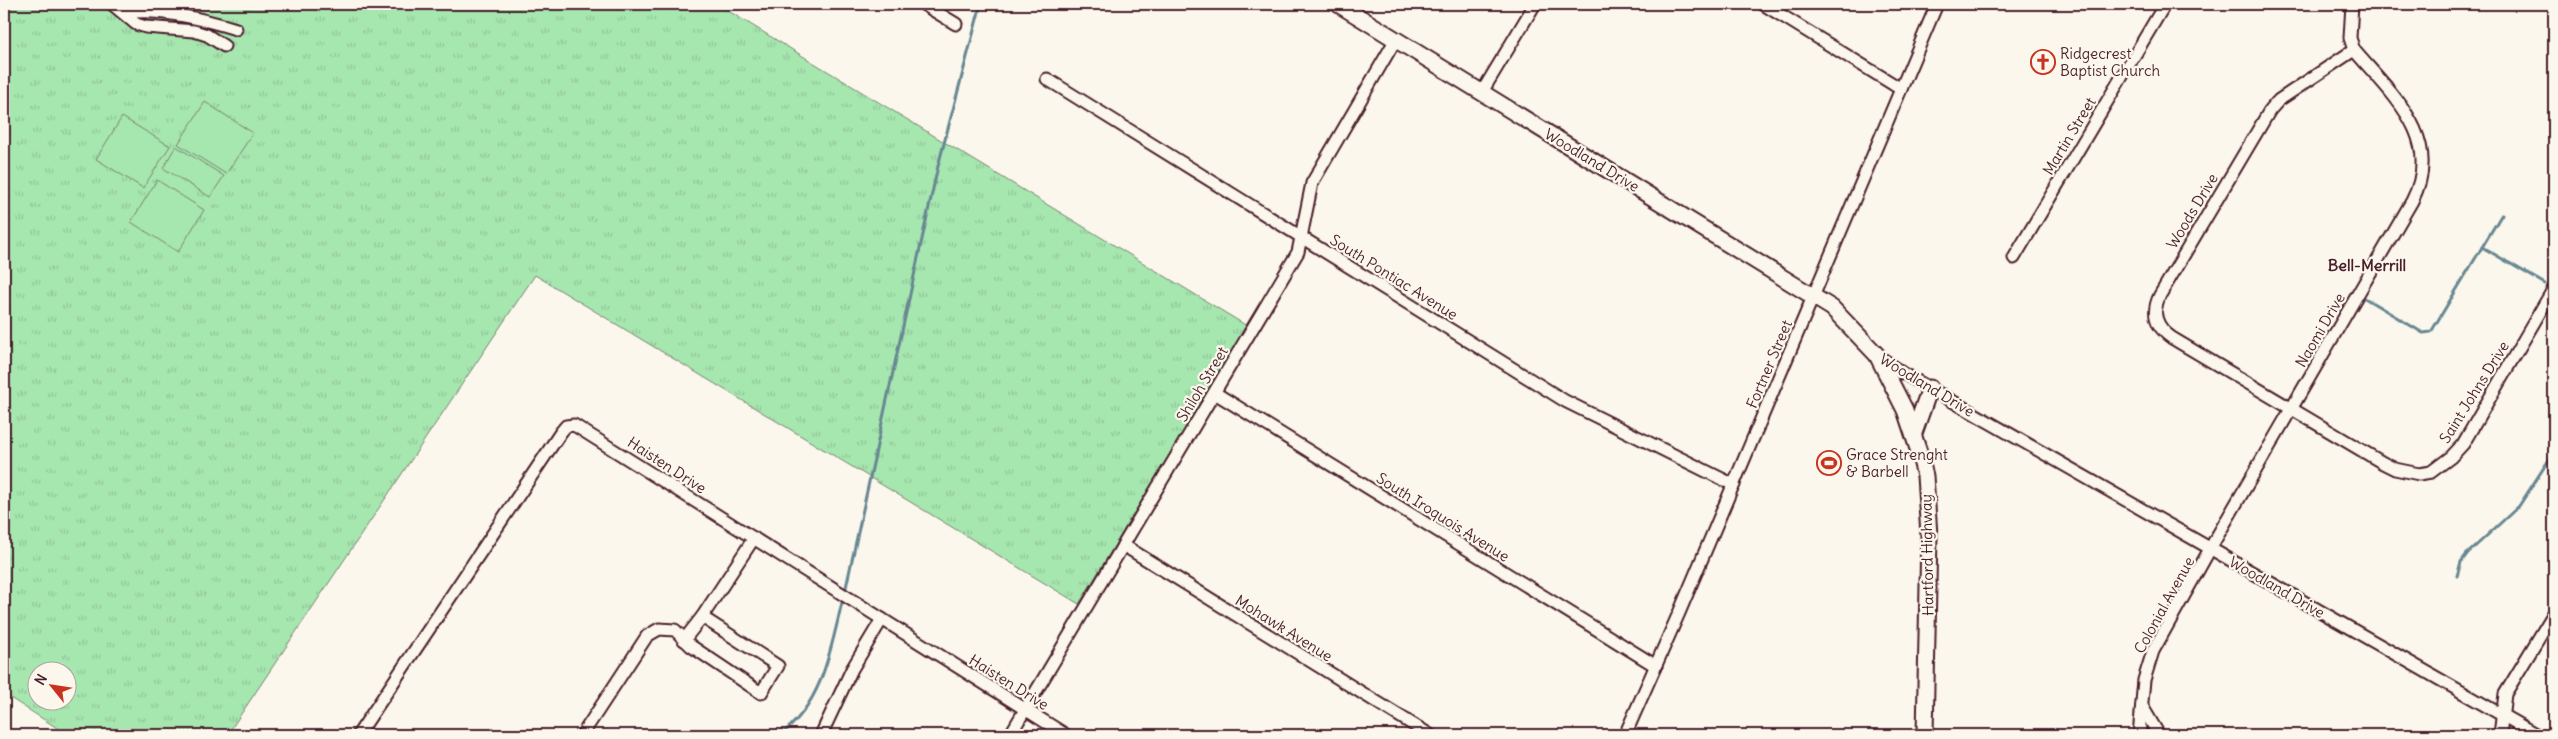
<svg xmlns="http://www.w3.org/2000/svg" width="2558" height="739" font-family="Delius,sans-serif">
<defs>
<pattern id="grass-tufts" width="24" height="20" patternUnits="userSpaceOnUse" patternTransform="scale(1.25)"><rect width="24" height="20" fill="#a6e6af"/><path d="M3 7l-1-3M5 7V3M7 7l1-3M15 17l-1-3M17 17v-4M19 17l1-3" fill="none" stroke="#90c597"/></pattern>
</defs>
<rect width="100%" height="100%" fill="#fbf7ec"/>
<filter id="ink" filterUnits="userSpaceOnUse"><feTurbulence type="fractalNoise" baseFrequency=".02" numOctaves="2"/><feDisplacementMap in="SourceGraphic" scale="10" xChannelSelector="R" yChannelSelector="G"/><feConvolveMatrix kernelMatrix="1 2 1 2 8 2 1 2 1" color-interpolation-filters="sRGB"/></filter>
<g filter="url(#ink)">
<!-- grass -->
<path fill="url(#grass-tufts)" stroke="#78826d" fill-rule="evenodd" d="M 4,4 L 717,4 L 1247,326 L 1079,604 L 535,275 L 227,735 L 68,735 L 4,694 ZM 38,672 L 68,672 L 68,702 L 38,702 Z"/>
<!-- green -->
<g fill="#a6e6af" stroke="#78826d">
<path d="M 205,102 L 253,133 L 226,174 L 178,144 Z"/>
<path d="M 122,117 L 170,146 L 143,188 L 96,159 Z"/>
<path d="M 176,146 L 224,176 L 210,197 L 163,168 Z"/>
<path d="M 157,180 L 204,210 L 178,252 L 131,222 Z"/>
</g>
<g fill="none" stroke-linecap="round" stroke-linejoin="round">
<!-- stream -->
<g stroke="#688792" stroke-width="3">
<path d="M 2482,247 L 2545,284"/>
<path d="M 2363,297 L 2423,333 L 2431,332 L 2502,214"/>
<path d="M 2550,459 L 2554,462"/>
<path d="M 2457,576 L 2461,562 L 2467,554 L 2519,506 L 2554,452"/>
<path d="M 845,592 L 938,166 L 981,4"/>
<path d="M 780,735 C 823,703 831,648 843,598"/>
</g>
<defs>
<g id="minor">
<path d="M 112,4 L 136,24 L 146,27 L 194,31 L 207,35 L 224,46"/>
<path d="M 923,4 L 956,24"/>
<path d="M 1763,4 L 1901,89"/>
<path d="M 126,13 C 160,8 203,19 236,29"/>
<path d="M 2354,50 L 2279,100 L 2270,110 L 2160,295 C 2151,313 2156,327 2172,338 L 2383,463 L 2395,469 L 2419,474 L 2431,472 L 2451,457 L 2463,444 L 2554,288"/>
<path d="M 1047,79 L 1565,401 L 1734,485"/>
<path d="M 1482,92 L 1535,4"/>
<path d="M 2014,258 L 2165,4"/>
<path d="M 1878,356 L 1903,373 L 2537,735"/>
<path d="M 1215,393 L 1656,666"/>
<path d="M 1123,545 L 1430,735"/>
<path d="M 684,640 L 702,617 L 754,538"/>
<path d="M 2142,706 L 2159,735"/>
<path d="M 358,735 L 561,432 L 566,426 L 574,425 L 1066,735"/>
<path d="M 582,735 L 647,636 L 659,629 L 675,630 L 691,646 L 761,693 L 778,666 L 702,617"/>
<path d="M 821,735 L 852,669 L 882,619"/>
<path d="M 1010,735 L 1298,252 L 1312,183 L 1396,39"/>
<path d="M 1625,735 L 1679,613 L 1937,4"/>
<path d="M 2139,735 L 2144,680 L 2153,651 L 2215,540 L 2412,201 C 2445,138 2391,94 2354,50 L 2350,38 L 2352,4"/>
<path d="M 2500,735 L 2505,694 L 2554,613"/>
</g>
<g id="major">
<path d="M 1338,4 L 1832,308 L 1877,355 L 1905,410 L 1919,452 L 1925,476 L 1929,535 L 1925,735"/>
<path d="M 1914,433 L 1930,388"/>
</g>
</defs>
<!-- minor casing -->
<use href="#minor" stroke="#4a1f2b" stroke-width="15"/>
<!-- major casing -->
<use href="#major" stroke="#4a1f2b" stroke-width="19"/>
<!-- minor -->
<use href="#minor" stroke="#fbf7ec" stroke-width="11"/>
<!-- major -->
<use href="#major" stroke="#fbf7ec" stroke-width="15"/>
</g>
</g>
<!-- icons -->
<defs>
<symbol id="church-ring" viewBox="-11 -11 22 22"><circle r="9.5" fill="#fbf7ec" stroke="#c8321e" stroke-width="1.5"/><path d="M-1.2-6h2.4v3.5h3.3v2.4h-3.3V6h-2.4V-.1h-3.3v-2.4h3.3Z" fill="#c8321e"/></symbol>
<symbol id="stadium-ring" viewBox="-11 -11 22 22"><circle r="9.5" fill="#fbf7ec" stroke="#c8321e" stroke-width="1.5"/><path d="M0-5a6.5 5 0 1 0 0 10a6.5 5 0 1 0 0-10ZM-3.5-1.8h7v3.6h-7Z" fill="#c8321e"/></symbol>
</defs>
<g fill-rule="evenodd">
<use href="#church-ring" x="2029" y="48" width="28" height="28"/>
<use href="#stadium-ring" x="1815" y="449" width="28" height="28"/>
</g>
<g text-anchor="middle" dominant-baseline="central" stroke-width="4.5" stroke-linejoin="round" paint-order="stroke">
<!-- poi labels -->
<g font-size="15" fill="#4a1f2b" stroke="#fbf7ec" text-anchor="start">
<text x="2060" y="53">Ridgecrest<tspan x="2060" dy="17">Baptist Church</tspan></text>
<text x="1846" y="454">Grace Strenght<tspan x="1846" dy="17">&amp; Barbell</tspan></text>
</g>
<!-- street labels -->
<g font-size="15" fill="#4a1f2b" stroke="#fbf7ec">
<text transform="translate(2069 136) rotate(-59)">Martin Street</text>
<text transform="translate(1592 160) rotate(31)">Woodland Drive</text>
<text transform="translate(2192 211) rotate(-59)">Woods Drive</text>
<text transform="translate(1394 277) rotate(32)">South Pontiac Avenue</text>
<text transform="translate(2320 330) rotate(-60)">Naomi Drive</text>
<text transform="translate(1769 364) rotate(-67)">Fortner Street</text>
<text transform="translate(1202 384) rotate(-59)">Shiloh Street</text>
<text transform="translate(1927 385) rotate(31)">Woodland Drive</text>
<text transform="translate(2474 392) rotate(-58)">Saint Johns Drive</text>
<text transform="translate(667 465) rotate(33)">Haisten Drive</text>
<text transform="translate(1443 517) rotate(32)">South Iroquois Avenue</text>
<text transform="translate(1927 555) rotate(-91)">Hartford Highway</text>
<text transform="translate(2277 587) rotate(30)">Woodland Drive</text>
<text transform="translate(2164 605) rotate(-61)">Colonial Avenue</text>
<text transform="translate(1284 628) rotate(32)">Mohawk Avenue</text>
<text transform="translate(1009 682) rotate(32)">Haisten Drive</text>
</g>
<!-- neighbourhood labels -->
<g font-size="16" font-weight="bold" fill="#4a1f2b" stroke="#fbf7ec">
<text x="2367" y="265">Bell-Merrill</text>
</g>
</g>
<!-- margin -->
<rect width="2558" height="739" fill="none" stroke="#fbf7ec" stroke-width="20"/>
<rect x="10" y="10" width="2538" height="719" fill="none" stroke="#4a1f2b" stroke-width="2" filter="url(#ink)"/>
<!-- north arrow -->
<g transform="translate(52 686) rotate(300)"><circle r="24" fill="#fbf7ec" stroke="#b4a19f"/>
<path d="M0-4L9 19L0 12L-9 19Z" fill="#c8321e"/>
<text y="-8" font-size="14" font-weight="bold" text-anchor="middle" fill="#4a1f2b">N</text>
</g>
</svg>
